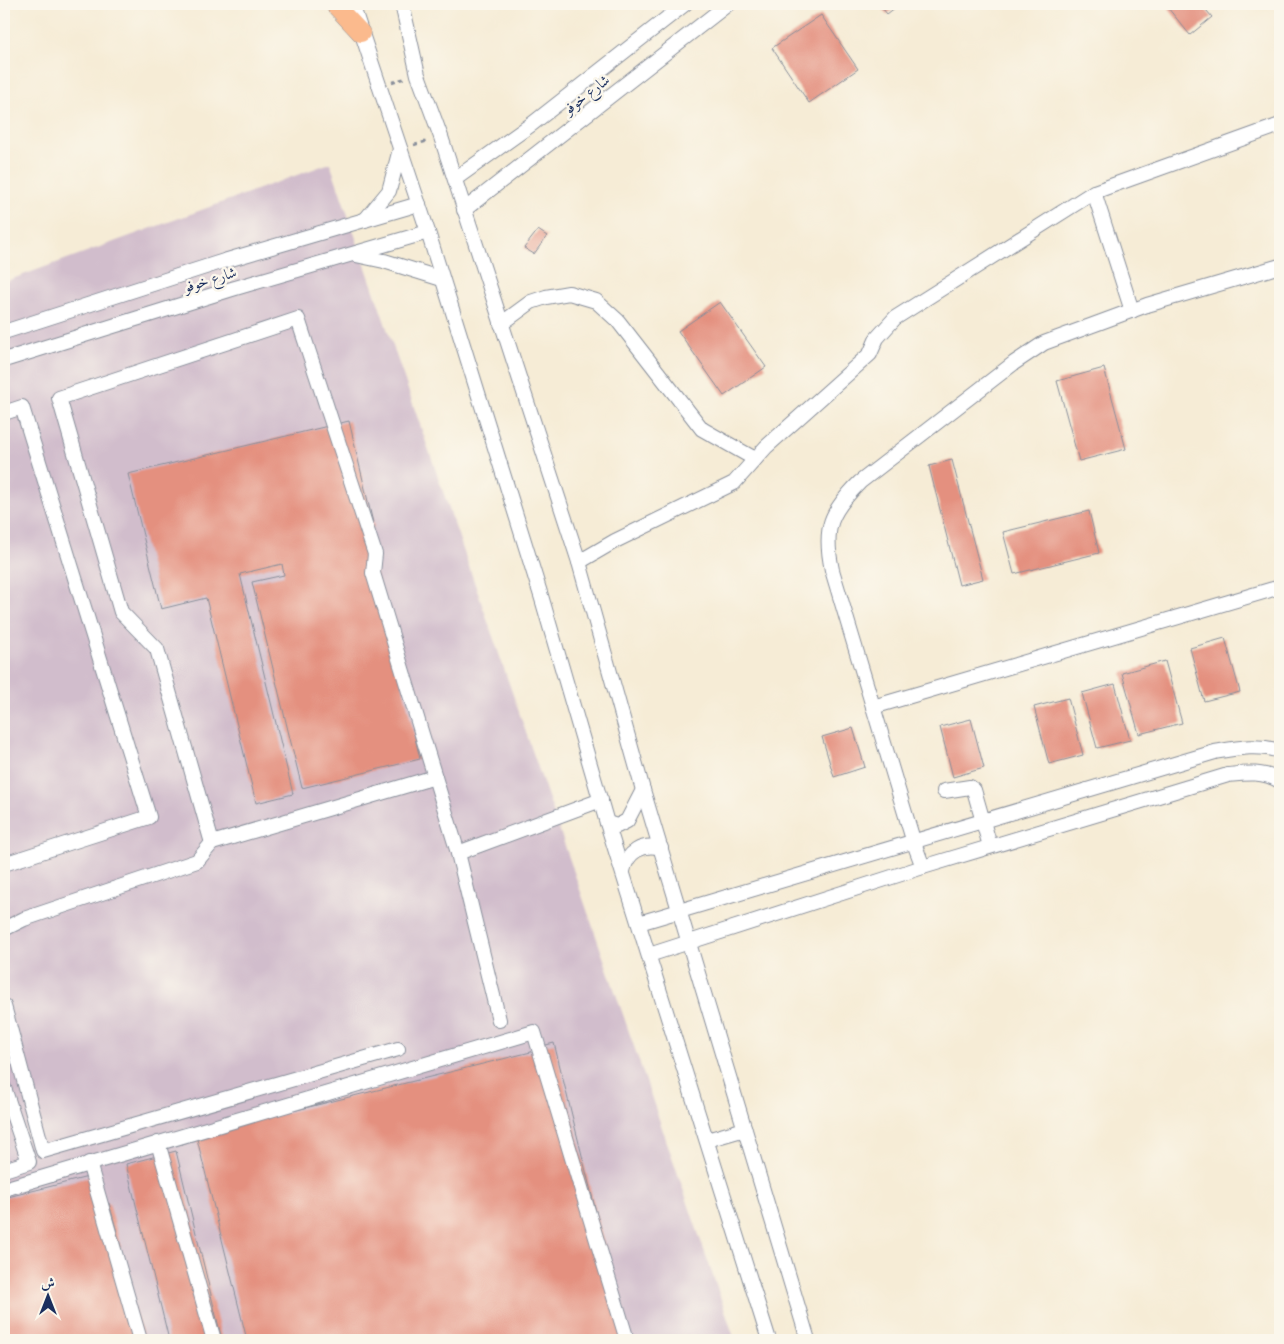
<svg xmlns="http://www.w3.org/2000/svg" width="1284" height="1344" font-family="'Gentium Book Plus',Amiri,serif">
<rect width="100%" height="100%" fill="#fbf7ec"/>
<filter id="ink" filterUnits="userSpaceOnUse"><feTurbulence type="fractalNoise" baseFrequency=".02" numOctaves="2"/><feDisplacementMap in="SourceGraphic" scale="10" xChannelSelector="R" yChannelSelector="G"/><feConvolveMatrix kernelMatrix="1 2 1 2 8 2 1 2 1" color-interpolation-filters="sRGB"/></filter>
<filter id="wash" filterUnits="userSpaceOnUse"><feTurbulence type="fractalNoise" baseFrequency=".0096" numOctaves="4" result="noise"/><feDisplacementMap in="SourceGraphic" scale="20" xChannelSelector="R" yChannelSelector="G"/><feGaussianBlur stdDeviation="1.12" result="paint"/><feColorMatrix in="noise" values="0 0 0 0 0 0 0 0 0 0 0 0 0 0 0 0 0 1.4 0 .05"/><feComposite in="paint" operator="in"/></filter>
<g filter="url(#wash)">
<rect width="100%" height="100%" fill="#f6ecd6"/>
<!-- industrial -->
<path fill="#d1bdcc" d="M 330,163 L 735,1340 L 4,1340 L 4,282 Z"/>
<g id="blocks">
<!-- building -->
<g fill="#e4907f">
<path d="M 879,4 L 900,4 L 887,14 Z"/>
<path d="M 1173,4 L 1201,4 L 1212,17 L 1190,35 L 1168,8 Z"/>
<path d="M 821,15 L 858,69 L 809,103 L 772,48 Z"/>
<path d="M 538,230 L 547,236 L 534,254 L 524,248 Z"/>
<path d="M 720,302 L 766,367 L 724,396 L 678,331 Z"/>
<path d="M 1104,368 L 1126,449 L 1079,461 L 1057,381 Z"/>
<path d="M 349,421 L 374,527 L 372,527 L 369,543 L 420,759 L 302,788 L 252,582 L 284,575 L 282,564 L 240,574 L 293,794 L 256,803 L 206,598 L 161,609 L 128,474 Z"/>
<path d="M 952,460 L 983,579 L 959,585 L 929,466 Z"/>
<path d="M 1089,511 L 1099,553 L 1014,574 L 1003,532 Z"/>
<path d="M 1225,638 L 1240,692 L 1204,701 L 1190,648 Z"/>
<path d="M 1165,661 L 1182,723 L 1139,734 L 1122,673 Z"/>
<path d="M 1115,684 L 1130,740 L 1097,748 L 1082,693 Z"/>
<path d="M 1068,698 L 1083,755 L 1049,764 L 1034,707 Z"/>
<path d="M 971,719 L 984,768 L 953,777 L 940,727 Z"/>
<path d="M 853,728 L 865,767 L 834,777 L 822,737 Z"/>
<path d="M 554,1043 L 628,1340 L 247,1340 L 196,1135 L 539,1050 L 538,1047 Z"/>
<path d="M 176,1151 L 222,1340 L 169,1340 L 126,1164 Z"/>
<path d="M 96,1175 L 103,1204 L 109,1203 L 121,1247 L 113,1248 L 145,1340 L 4,1340 L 4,1198 Z"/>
</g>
</g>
</g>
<g filter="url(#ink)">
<use href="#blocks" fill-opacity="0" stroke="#888e9a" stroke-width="1"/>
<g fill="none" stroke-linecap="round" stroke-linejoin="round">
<defs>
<g id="minor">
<path d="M 352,4 L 428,232 L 542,599 L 607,823 L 769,1340"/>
<path d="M 402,4 L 418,75 L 441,137 L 579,562 L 643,790 L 808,1340"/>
<path d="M 455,179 L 532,124 L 685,4"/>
<path d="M 1094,192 L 1132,311"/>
<path d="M 464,210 L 728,4"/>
<path d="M 365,220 L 389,191 L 400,149"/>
<path d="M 356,255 L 384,261 L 442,279"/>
<path d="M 501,324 L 531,302 L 546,297 L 569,293 L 596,301 L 618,321 L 702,429 L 755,459"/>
<path d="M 4,332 L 224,261 L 419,204"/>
<path d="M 4,360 L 232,289 L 428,232"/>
<path d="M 4,413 L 22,407 L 149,817 L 4,864"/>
<path d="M 579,562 L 615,541 L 734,483 L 766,447 L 870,354 L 877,338 L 895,318 L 1094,192 L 1280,125"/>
<path d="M 873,707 L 1280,587"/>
<path d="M 944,791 L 970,787 L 974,790 L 990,846"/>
<path d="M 607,823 L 617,826 L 627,821 L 643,790"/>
<path d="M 212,843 L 157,649 L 121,612 L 59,398 L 298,319 L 375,554 L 373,573 L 458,853 L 499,1020"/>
<path d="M 458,853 L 601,800"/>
<path d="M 923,867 L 914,843 L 832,570 C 823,528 830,512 860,482 L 1014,363 L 1044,343 L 1147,305 L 1280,266"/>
<path d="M 623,871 C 627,852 642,843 661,848"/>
<path d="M 639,923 L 1215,752 C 1238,748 1258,744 1280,751"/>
<path d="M 4,929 L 24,919 L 197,861 L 212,843 L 435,777"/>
<path d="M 649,955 L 923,867 L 1228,775 C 1247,773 1263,771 1280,781"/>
<path d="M 4,1006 L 43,1151 L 398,1049"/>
<path d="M 4,1088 L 29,1162 L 4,1170"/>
<path d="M 707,1140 L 745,1129"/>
<path d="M 158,1143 L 214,1340"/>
<path d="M 89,1163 L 140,1340"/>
<path d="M 4,1189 L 534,1032 L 627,1340"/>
</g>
<path id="major" d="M 334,4 L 361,33"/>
</defs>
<!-- minor casing -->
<use href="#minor" stroke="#888e9a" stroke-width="16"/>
<!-- major casing -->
<use href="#major" stroke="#888e9a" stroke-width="19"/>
<!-- path -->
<g stroke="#888e9a" stroke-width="2.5" stroke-dasharray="4 4" stroke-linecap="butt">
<path d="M 392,82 L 406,78"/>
<path d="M 414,145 L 428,141"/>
</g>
<!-- minor -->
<use href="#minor" stroke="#fff" stroke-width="14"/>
<!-- major -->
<use href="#major" stroke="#fbba8d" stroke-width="18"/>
</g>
</g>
<g text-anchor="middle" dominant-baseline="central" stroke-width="5" stroke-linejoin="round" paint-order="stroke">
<!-- street labels -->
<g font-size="15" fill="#1b2f5e" stroke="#fbf7ec">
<text transform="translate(586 94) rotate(-38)">شارع خوفو</text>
<text transform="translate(210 279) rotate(-17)">شارع خوفو</text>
</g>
</g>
<!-- margin -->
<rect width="1284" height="1344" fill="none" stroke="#fbf7ec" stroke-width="20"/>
<!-- north arrow -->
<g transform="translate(48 1296)" stroke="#fbf7ec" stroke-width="4" paint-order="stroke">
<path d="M0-4L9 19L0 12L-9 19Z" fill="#1b2f5e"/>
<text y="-8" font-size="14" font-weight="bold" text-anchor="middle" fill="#1b2f5e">ش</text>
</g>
</svg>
